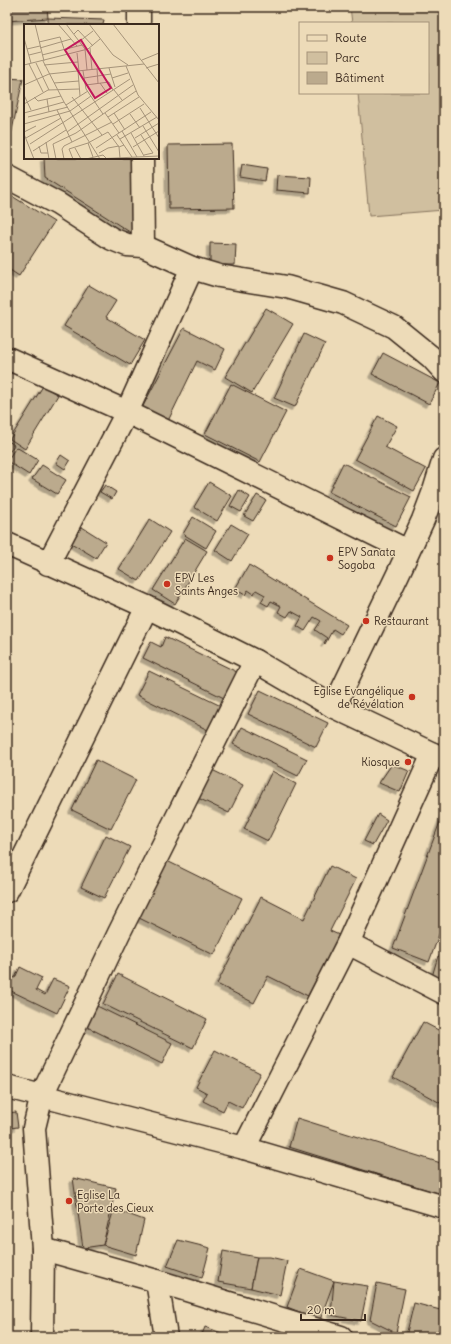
<svg xmlns="http://www.w3.org/2000/svg" width="451" height="1344" font-family="Delius,sans-serif">
<defs>
<filter id="shadow"><feDropShadow dx="-3.5" dy="3.5" stdDeviation="0" flood-color="#0004"/></filter>
</defs>
<rect width="100%" height="100%" fill="#eddbb8"/>
<filter id="ink" filterUnits="userSpaceOnUse"><feTurbulence type="fractalNoise" baseFrequency=".025" numOctaves="2"/><feDisplacementMap in="SourceGraphic" scale="8" xChannelSelector="R" yChannelSelector="G"/><feConvolveMatrix kernelMatrix="1 2 1 2 8 2 1 2 1" color-interpolation-filters="sRGB"/></filter>
<g filter="url(#ink)">
<!-- green -->
<path fill="#d0bf9f" stroke="#86745e" d="M 350,7 L 444,7 L 444,210 L 369,216 L 358,93 L 428,93 L 428,23 L 352,23 Z"/>
<!-- building -->
<g fill="#bbaa8d" stroke="#3b2a1e" filter="url(#shadow)">
<path d="M 7,7 L 47,7 L 48,18 L 7,21 Z"/>
<path d="M 48,18 L 104,20 L 103,25 L 48,25 Z"/>
<path d="M 7,78 L 23,79 L 11,135 L 7,134 Z"/>
<path d="M 232,144 L 234,208 L 169,209 L 168,145 Z"/>
<path d="M 44,158 L 139,158 L 136,236 L 45,178 Z"/>
<path d="M 242,165 L 267,169 L 265,181 L 240,177 Z"/>
<path d="M 277,175 L 311,177 L 310,193 L 276,190 Z"/>
<path d="M 7,193 L 54,222 L 19,276 L 7,268 Z"/>
<path d="M 210,243 L 236,244 L 235,265 L 210,265 Z"/>
<path d="M 89,285 L 116,301 L 106,317 L 145,340 L 130,365 L 64,326 Z"/>
<path d="M 266,308 L 293,324 L 252,393 L 225,377 Z"/>
<path d="M 184,328 L 225,349 L 215,370 L 197,361 L 168,421 L 142,408 Z"/>
<path d="M 304,334 L 325,344 L 295,407 L 274,398 Z"/>
<path d="M 383,353 L 440,383 L 429,404 L 372,374 Z"/>
<path d="M 231,384 L 286,412 L 260,462 L 205,434 Z"/>
<path d="M 43,386 L 58,395 L 25,449 L 10,439 Z"/>
<path d="M 378,416 L 397,426 L 385,447 L 426,469 L 414,491 L 355,459 Z"/>
<path d="M 7,440 L 14,445 L 7,456 Z"/>
<path d="M 16,447 L 38,460 L 29,475 L 7,461 Z"/>
<path d="M 61,455 L 70,461 L 65,469 L 56,463 Z"/>
<path d="M 343,463 L 411,497 L 396,526 L 329,492 Z"/>
<path d="M 42,465 L 66,480 L 57,494 L 32,479 Z"/>
<path d="M 209,482 L 232,496 L 217,521 L 194,507 Z"/>
<path d="M 105,485 L 116,492 L 112,499 L 100,492 Z"/>
<path d="M 239,490 L 250,497 L 241,512 L 230,506 Z"/>
<path d="M 257,495 L 266,500 L 253,521 L 244,516 Z"/>
<path d="M 193,517 L 216,531 L 206,548 L 183,534 Z"/>
<path d="M 150,519 L 170,532 L 139,581 L 119,569 Z"/>
<path d="M 231,524 L 248,534 L 232,561 L 215,550 Z"/>
<path d="M 82,527 L 106,542 L 96,558 L 71,543 Z"/>
<path d="M 185,538 L 207,551 L 175,604 L 153,590 Z"/>
<path d="M 249,565 L 347,625 L 341,634 L 333,629 L 325,644 L 324,643 L 327,638 L 315,630 L 321,621 L 314,617 L 305,631 L 297,626 L 302,617 L 291,611 L 287,617 L 278,612 L 281,606 L 271,601 L 268,606 L 261,602 L 265,595 L 256,590 L 254,594 L 248,590 L 245,595 L 235,589 Z"/>
<path d="M 165,637 L 239,673 L 226,699 L 143,658 L 151,642 L 161,647 Z"/>
<path d="M 149,671 L 223,707 L 212,732 L 137,695 Z"/>
<path d="M 260,690 L 328,723 L 316,747 L 248,714 Z"/>
<path d="M 242,727 L 307,759 L 298,776 L 233,744 Z"/>
<path d="M 96,760 L 136,780 L 111,829 L 72,810 Z"/>
<path d="M 392,764 L 409,771 L 400,792 L 379,783 Z"/>
<path d="M 210,769 L 243,785 L 229,813 L 196,797 Z"/>
<path d="M 272,771 L 296,784 L 268,841 L 244,829 Z"/>
<path d="M 444,811 L 444,921 L 429,962 L 393,948 Z"/>
<path d="M 378,814 L 387,820 L 373,845 L 364,841 Z"/>
<path d="M 106,835 L 130,847 L 104,898 L 81,887 Z"/>
<path d="M 165,860 L 242,898 L 214,955 L 137,917 Z"/>
<path d="M 330,866 L 356,879 L 330,931 L 339,935 L 308,996 L 268,976 L 254,1003 L 217,984 L 261,897 L 304,919 Z"/>
<path d="M 438,956 L 444,958 L 444,984 L 431,980 Z"/>
<path d="M 20,967 L 42,978 L 36,990 L 45,995 L 53,979 L 70,986 L 57,1013 L 7,989 L 7,975 L 15,978 Z"/>
<path d="M 118,974 L 207,1019 L 193,1048 L 103,1004 Z"/>
<path d="M 97,1006 L 172,1043 L 162,1064 L 87,1027 Z"/>
<path d="M 423,1022 L 444,1033 L 444,1105 L 393,1077 Z"/>
<path d="M 215,1050 L 260,1073 L 242,1108 L 228,1101 L 223,1111 L 203,1101 L 207,1093 L 196,1087 Z"/>
<path d="M 16,1112 L 18,1127 L 10,1128 L 7,1113 Z"/>
<path d="M 297,1118 L 444,1164 L 444,1195 L 289,1147 Z"/>
<path d="M 8,1130 L 11,1150 L 7,1150 L 7,1131 Z"/>
<path d="M 73,1178 L 116,1188 L 103,1245 L 83,1248 Z"/>
<path d="M 114,1209 L 144,1220 L 136,1255 L 103,1245 Z"/>
<path d="M 178,1240 L 210,1248 L 202,1278 L 167,1266 Z"/>
<path d="M 223,1251 L 257,1257 L 251,1288 L 218,1282 Z"/>
<path d="M 257,1257 L 270,1257 L 287,1261 L 280,1295 L 251,1288 Z"/>
<path d="M 301,1269 L 334,1281 L 320,1320 L 287,1307 Z"/>
<path d="M 334,1281 L 368,1286 L 361,1321 L 331,1315 Z"/>
<path d="M 377,1283 L 405,1289 L 396,1333 L 370,1320 Z"/>
<path d="M 414,1303 L 444,1311 L 437,1337 L 410,1337 L 406,1336 Z"/>
<path d="M 205,1327 L 233,1337 L 201,1337 Z"/>
</g>
<g fill="none" stroke-linecap="round" stroke-linejoin="round">
<defs>
<g id="minor">
<path d="M 139,7 L 139,25"/>
<path d="M 142,158 L 143,246"/>
<path d="M 7,177 L 58,204 L 112,239 L 127,245 L 143,246 L 192,268 L 219,276 L 287,287 L 343,303 L 394,327 L 431,357 L 444,371"/>
<path d="M 7,358 L 127,412 L 408,551"/>
<path d="M 7,544 L 147,607 L 255,661 L 334,707 L 433,754 L 444,758"/>
<path d="M 48,564 L 127,412 L 192,268"/>
<path d="M 334,707 L 398,574 L 423,520 L 434,491 L 444,459"/>
<path d="M 7,891 L 147,607"/>
<path d="M 348,943 L 444,993"/>
<path d="M 7,1087 L 244,1148 L 444,1207"/>
<path d="M 244,1148 L 348,943 L 433,754"/>
<path d="M 43,1249 L 157,1281 L 341,1337"/>
<path d="M 157,1281 L 166,1337"/>
<path d="M 42,1337 L 43,1249 L 34,1128 L 42,1095 L 119,933 L 255,661"/>
</g>
</defs>
<!-- minor casing -->
<use href="#minor" stroke="#3b2a1e" stroke-width="25"/>
<!-- minor -->
<use href="#minor" stroke="#eddbb8" stroke-width="22"/>
</g>
</g>
<!-- markers -->
<g fill="#c8321e" stroke="#eddbb8" stroke-width="1.5">
<circle cx="330" cy="558" r="4"/>
<circle cx="167" cy="584" r="4"/>
<circle cx="366" cy="621" r="4"/>
<circle cx="412" cy="697" r="4"/>
<circle cx="408" cy="762" r="4"/>
<circle cx="69" cy="1201" r="4"/>
</g>
<g text-anchor="middle" dominant-baseline="central" stroke-width="3" stroke-linejoin="round" paint-order="stroke">
<!-- poi labels -->
<g font-size="11" fill="#3b2a1e" stroke="#eddbb8" text-anchor="start">
<text x="338" y="552">EPV Sanata<tspan x="338" dy="13">Sogoba</tspan></text>
<text x="175" y="578">EPV Les<tspan x="175" dy="13">Saints Anges</tspan></text>
<text x="374" y="621">Restaurant</text>
<text x="404" y="691" text-anchor="end">Eglise Evangélique<tspan x="404" dy="13">de Révélation</tspan></text>
<text x="400" y="762" text-anchor="end">Kiosque</text>
<text x="77" y="1195">Eglise La<tspan x="77" dy="13">Porte des Cieux</tspan></text>
</g>
</g>
<!-- overview -->
<g transform="translate(24 24)">
<rect width="135" height="135" fill="#eddbb8"/>
<path fill="none" stroke="#a6947a" stroke-width="1" d="M 11,0 L 20,37M 34,0 L 53,22M 42,0 L 61,25 L 63,46M 65,0 L 89,31 L 104,41M 89,0 L 135,59M 50,10 L 54,6 L 69,22M 0,14 L 7,39M 56,17 L 69,7M 15,18 L 36,13 L 40,25M 16,24 L 47,15M 66,24 L 68,46M 3,25 L 16,22M 53,29 L 55,47M 5,31 L 17,28M 18,31 L 58,21M 118,36 L 135,29M 19,37 L 40,78 L 76,135M 12,39 L 25,66M 5,40 L 19,68M 0,41 L 64,25 L 76,15M 20,41 L 54,38M 102,42 L 114,71 L 135,96M 85,44 L 91,63M 122,44 L 135,40M 73,45 L 74,59M 54,47 L 56,72M 59,47 L 62,65 L 79,90M 60,54 L 87,50M 88,54 L 104,49M 30,59 L 55,57M 76,59 L 83,69M 0,61 L 25,50 L 120,40M 62,61 L 85,58 L 89,66M 90,66 L 98,76M 0,71 L 7,86M 10,73 L 14,77 L 37,72M 48,73 L 78,111M 23,75 L 25,88M 0,80 L 24,66 L 55,65M 42,81 L 64,67M 116,84 L 135,114M 33,86 L 48,118M 0,89 L 40,78M 81,89 L 95,109M 90,89 L 101,106M 106,90 L 116,104M 4,93 L 44,83M 84,93 L 115,73M 0,100 L 46,87 L 67,72M 89,100 L 120,80M 119,102 L 135,128M 98,107 L 113,133M 0,108 L 12,102M 43,108 L 109,61M 107,109 L 120,132M 0,110 L 10,135M 93,111 L 108,133M 117,111 L 129,129 L 120,131M 2,114 L 37,94M 111,114 L 135,99M 96,115 L 133,93M 22,118 L 25,135M 64,119 L 69,133M 6,120 L 106,55M 15,122 L 17,129 L 24,129M 109,123 L 135,107M 51,124 L 57,135M 72,124 L 127,88M 9,127 L 42,106M 75,129 L 84,124 L 95,122M 96,134 L 95,123 L 100,121M 32,135 L 29,120 L 52,109 L 112,67M 40,135 L 38,125 L 40,122 L 88,98M 49,135 L 45,125 L 64,119 L 84,108 L 95,123M 62,135 L 79,131 L 82,134M 70,135 L 135,132"/>
<path fill="#c2185b" fill-opacity="0.15" stroke="#c2185b" stroke-width="2" d="M 57,16 L 87,64 L 71,74 L 41,26 Z"/>
<rect width="135" height="135" fill="none" stroke="#3b2a1e" stroke-width="2"/>
</g>
<!-- margin -->
<rect width="451" height="1344" fill="none" stroke="#eddbb8" stroke-width="24"/>
<rect x="12" y="12" width="427" height="1320" fill="none" stroke="#3b2a1e" stroke-width="1.5" filter="url(#ink)"/>
<!-- legend -->
<rect x="299" y="22" width="130" height="72" fill="#eddbb8" stroke="#a6947a"/>
<rect x="307" y="35" width="20" height="6" fill="#eddbb8" stroke="#a6947a"/>
<text x="335" y="42" font-size="12" fill="#3b2a1e">Route</text>
<rect x="307" y="52" width="20" height="12" fill="#d0bf9f" stroke="#a6947a"/>
<text x="335" y="62" font-size="12" fill="#3b2a1e">Parc</text>
<rect x="307" y="72" width="20" height="12" fill="#bbaa8d" stroke="#a6947a"/>
<text x="335" y="82" font-size="12" fill="#3b2a1e">Bâtiment</text>
<!-- scale -->
<path d="M301 1314v6h64v-6" fill="none" stroke="#3b2a1e" stroke-width="2"/>
<text x="307" y="1314" font-size="12" fill="#3b2a1e" stroke="#eddbb8" stroke-width="3" paint-order="stroke">20 m</text>
</svg>
